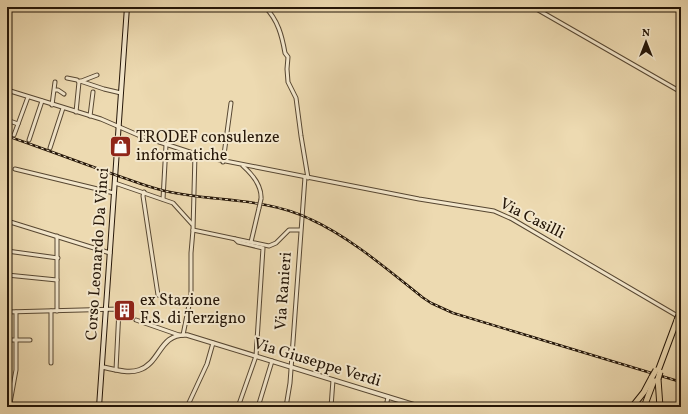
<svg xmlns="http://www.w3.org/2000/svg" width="688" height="414" font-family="Vollkorn,serif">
<rect width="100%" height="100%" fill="#eddab1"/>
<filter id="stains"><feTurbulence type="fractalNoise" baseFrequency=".005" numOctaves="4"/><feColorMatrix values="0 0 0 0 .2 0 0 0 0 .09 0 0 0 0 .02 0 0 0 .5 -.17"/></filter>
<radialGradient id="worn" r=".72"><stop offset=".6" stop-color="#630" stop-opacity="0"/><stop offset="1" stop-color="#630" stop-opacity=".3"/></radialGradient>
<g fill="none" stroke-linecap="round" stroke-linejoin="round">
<defs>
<g id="minor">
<path d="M 265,7 C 278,20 282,36 285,53 L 288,57 L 287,69 L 288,82 L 296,98 L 301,136 L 308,178"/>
<path d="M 533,7 L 681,92"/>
<path d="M 67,78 L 77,80 L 79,82"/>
<path d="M 80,81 L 104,89 L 121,93"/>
<path d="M 7,90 L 101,119 L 138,135 L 205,157 L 419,199 L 494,211 L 512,219 L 681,318"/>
<path d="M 55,90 L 58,90 L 64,94"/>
<path d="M 52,105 L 55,82"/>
<path d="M 76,112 L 79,82 L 97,75"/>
<path d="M 90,116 L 93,92"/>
<path d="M 7,120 L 18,124"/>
<path d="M 14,135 L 28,97"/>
<path d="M 29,140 L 42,101"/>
<path d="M 50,148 L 63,108"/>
<path d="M 223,162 L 231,103"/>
<path d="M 243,166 C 252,174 262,186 261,199"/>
<path d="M 15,169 L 114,193"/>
<path d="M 115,183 L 173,203 L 192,224"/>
<path d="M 144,192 L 143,196 L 158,295 L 189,304"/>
<path d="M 163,199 L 166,145"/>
<path d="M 7,221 L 110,253"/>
<path d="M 193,230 L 269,246 L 276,243 L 289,230 L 300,230"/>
<path d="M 235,239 L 238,242 L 263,248 L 256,356 L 238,407"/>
<path d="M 251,242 L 259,208"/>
<path d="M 7,251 L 58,258"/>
<path d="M 7,275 L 57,280"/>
<path d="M 57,311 L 57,236"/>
<path d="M 7,312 L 119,309 L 116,370"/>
<path d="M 136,320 L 179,335"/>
<path d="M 183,335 L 191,295 L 191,253 L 193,230 L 195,154"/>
<path d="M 7,340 L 30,340"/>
<path d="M 51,363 L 51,311"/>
<path d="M 10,403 L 16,370 L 16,312"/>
<path d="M 187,407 L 207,364 L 213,343"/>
<path d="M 258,407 L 272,361"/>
<path d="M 286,407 L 290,383 L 305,177"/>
<path d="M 331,407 L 333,380"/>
<path d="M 386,407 L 388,397"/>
</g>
<path id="tertiary" d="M 102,367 C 113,369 128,374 139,370 C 161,363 159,333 187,335 L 421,407"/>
<path id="secondary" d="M 99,407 L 127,7"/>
<g id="trunk">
<path d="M 658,371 L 677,320"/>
<path d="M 658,379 L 660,407"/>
<path d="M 632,407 L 644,392 L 652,377"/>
<path d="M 644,407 L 655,378"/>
</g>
</defs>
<!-- minor casing -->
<use href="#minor" stroke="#574732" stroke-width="5"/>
<!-- tertiary casing -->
<use href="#tertiary" stroke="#574732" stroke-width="5.5"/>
<!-- secondary casing -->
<use href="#secondary" stroke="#251608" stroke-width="6"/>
<!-- trunk casing -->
<use href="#trunk" stroke="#251608" stroke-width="7"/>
<!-- minor -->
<use href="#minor" stroke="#f3e7cc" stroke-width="3"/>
<!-- tertiary -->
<use href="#tertiary" stroke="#f3e7cc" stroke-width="3.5"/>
<!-- secondary -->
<use href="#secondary" stroke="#f3e7cc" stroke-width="4"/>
<!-- trunk -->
<use href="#trunk" stroke="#eddab1" stroke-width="5"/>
<defs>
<path id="rail" d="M 7,136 C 48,150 89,166 130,180 C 141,184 153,188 165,191 C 213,202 265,197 310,219 C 350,237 388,270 422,297 L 431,303 L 453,313 L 681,382"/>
</defs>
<!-- rail casing -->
<use href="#rail" stroke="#251608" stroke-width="2.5"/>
<!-- rail -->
<use href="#rail" stroke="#f3e7cc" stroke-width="1" stroke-dasharray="3" stroke-linecap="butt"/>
<defs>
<path id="minor-bridge" d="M 259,208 L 261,199"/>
<g id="trunk-bridge">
<path d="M 677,320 L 680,313"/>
<path d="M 652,377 L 656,370"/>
<path d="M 658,379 L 660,372"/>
</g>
</defs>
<!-- minor-bridge casing -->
<use href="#minor-bridge" stroke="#574732" stroke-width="5" stroke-linecap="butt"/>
<!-- trunk-bridge casing -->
<use href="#trunk-bridge" stroke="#251608" stroke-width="7" stroke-linecap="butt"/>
<!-- minor-bridge -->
<use href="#minor-bridge" stroke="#f3e7cc" stroke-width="3"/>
<!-- trunk-bridge -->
<use href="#trunk-bridge" stroke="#eddab1" stroke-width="5"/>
</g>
<!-- icons -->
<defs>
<symbol id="shop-square" viewBox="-11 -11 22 22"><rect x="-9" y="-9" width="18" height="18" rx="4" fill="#8f2418" stroke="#f3e7cc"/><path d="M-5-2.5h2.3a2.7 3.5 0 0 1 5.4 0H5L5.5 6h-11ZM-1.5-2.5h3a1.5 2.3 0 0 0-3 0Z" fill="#fff"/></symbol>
<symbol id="building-square" viewBox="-11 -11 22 22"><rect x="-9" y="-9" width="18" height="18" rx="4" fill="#8f2418" stroke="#f3e7cc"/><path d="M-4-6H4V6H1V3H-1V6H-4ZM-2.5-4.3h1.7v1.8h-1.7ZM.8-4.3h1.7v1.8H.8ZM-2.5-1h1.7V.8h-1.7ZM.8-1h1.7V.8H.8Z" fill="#fff"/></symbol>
</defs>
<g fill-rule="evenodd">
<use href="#shop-square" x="108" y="134" width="25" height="25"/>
<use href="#building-square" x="112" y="298" width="25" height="25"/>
</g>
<g text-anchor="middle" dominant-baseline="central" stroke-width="4" stroke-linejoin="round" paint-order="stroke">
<!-- poi labels -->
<g font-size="16" fill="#251608" stroke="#f3e7cc" text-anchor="start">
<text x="136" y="138">TRODEF consulenze<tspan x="136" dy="18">informatiche</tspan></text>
<text x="140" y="301">ex Stazione<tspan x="140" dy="18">F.S. di Terzigno</tspan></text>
</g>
<!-- street labels -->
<g font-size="16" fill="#251608" stroke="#f3e7cc">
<text transform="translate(532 219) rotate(27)">Via Casilli</text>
<text transform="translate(98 254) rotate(-86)">Corso Leonardo Da Vinci</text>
<text transform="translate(284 291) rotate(-86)">Via Ranieri</text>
<text transform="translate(317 363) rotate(17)">Via Giuseppe Verdi</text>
</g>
</g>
<!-- margin -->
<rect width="688" height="414" fill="none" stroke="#eddab1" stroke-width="24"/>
<rect x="8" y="8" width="672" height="398" fill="none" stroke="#251608" stroke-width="2"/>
<rect x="12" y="12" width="664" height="390" fill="none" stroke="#251608"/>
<!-- north arrow -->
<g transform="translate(646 42)" stroke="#f3e7cc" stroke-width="3" paint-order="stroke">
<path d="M0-3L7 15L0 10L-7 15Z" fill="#251608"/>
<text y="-6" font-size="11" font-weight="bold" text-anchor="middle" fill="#251608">N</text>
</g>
<rect width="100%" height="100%" filter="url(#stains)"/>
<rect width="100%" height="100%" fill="url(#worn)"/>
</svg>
